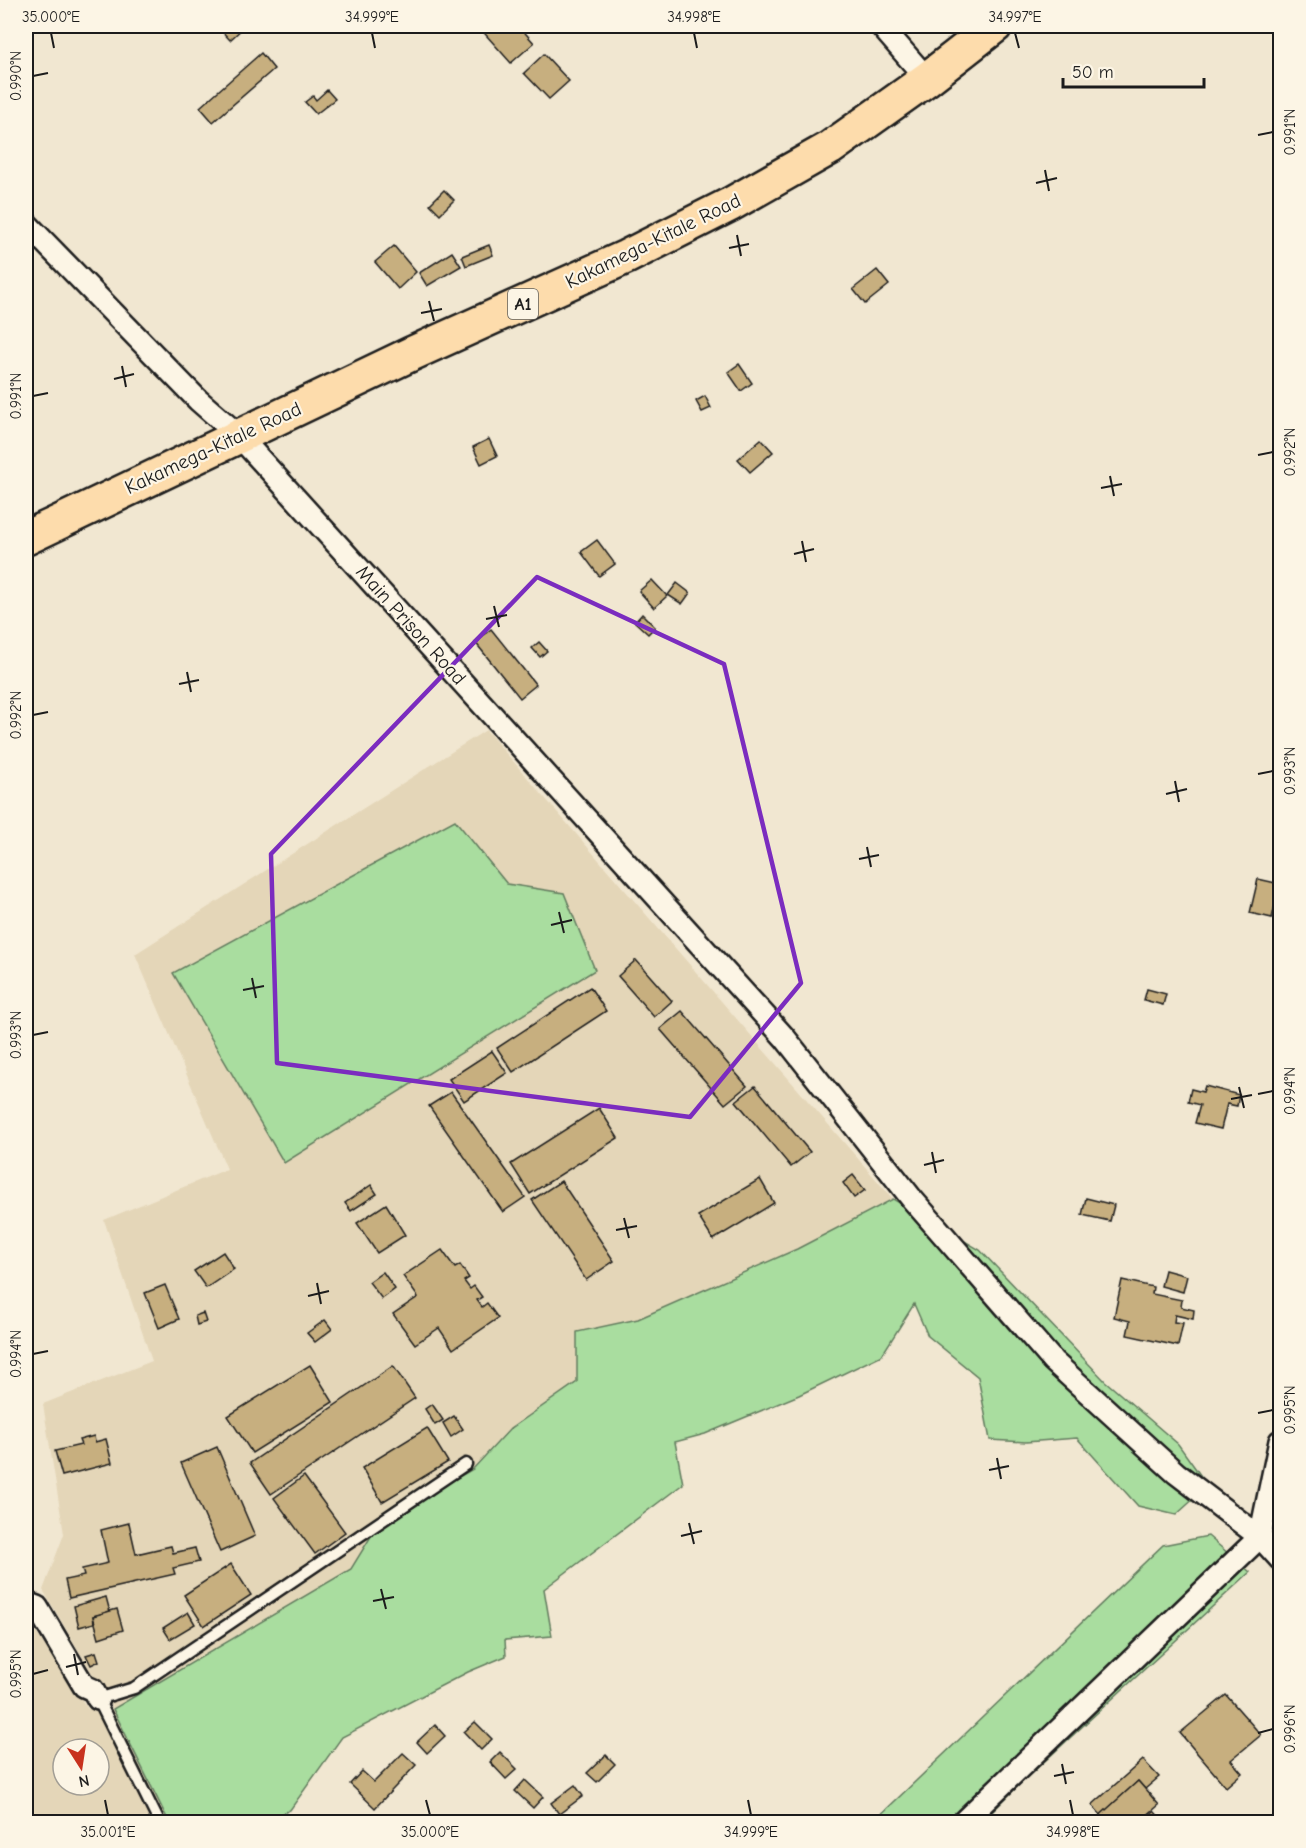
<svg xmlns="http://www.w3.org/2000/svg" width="1306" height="1848" font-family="'Comic Neue',sans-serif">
<rect width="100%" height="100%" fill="#f1e7d1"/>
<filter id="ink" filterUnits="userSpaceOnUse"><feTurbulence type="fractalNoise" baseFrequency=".0167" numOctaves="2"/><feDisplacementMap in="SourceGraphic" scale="12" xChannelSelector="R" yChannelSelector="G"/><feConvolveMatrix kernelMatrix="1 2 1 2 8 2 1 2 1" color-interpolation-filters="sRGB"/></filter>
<g filter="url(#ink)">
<!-- built -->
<path fill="#e4d6b8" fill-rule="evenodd" d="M 486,730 L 893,1199 L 797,1249 L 638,1319 L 577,1332 L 577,1382 L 510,1429 L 473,1469 L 410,1505 L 373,1533 L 351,1569 L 113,1709 L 169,1822 L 26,1822 L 26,1618 L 88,1709 L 113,1709 L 43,1590 L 64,1534 L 43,1404 L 152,1361 L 104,1220 L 227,1169 L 135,954 ZM 63,1749 L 99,1749 L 99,1785 L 63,1785 Z"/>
<!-- green -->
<g fill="#a9dd9f" stroke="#627c5e" stroke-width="1.5">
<path d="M 455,820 L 507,884 L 564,893 L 595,970 L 284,1163 L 173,973 Z"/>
<path d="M 893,1199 L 980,1250 L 1105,1381 L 1178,1444 L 1208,1486 L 1176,1515 L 1138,1506 L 1077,1438 L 1026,1442 L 990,1440 L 978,1377 L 928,1336 L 914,1304 L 882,1355 L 799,1395 L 705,1434 L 675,1442 L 683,1484 L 544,1589 L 552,1636 L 505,1640 L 506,1656 L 468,1672 L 342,1737 L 290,1810 L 265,1822 L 169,1822 L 113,1709 L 351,1569 L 373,1533 L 410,1505 L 473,1469 L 510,1429 L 577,1382 L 577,1332 L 638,1319 L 797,1249 Z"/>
<path d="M 1208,1536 L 1250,1572 L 1021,1783 L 982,1822 L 873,1822 L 1163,1545 Z"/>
</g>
<!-- building -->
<g fill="#c7af7f" stroke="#1c1c1c" stroke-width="1.5">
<path d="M 217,26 L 245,26 L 230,40 Z"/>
<path d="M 478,26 L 519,26 L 534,43 L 511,63 Z"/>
<path d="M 261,53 L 274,69 L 213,122 L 200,107 Z"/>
<path d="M 544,54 L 569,81 L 549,99 L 524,73 Z"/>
<path d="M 327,90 L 335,99 L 316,114 L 305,102 L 313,96 L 316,100 Z"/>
<path d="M 444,190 L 454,200 L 440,214 L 430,204 Z"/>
<path d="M 489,245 L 493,255 L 466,266 L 462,256 Z"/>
<path d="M 394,246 L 416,272 L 398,289 L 375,262 Z"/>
<path d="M 452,252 L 461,266 L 427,286 L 419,273 Z"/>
<path d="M 877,270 L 889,285 L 865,304 L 853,289 Z"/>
<path d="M 739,364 L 752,383 L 741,391 L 728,372 Z"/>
<path d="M 705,396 L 711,408 L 702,412 L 696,401 Z"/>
<path d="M 489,439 L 497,456 L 481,464 L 473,447 Z"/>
<path d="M 761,439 L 773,452 L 750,472 L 738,459 Z"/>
<path d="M 597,540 L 615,564 L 599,576 L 581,552 Z"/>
<path d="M 652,580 L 667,596 L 654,608 L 639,591 Z"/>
<path d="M 677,583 L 690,593 L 682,604 L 668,595 Z"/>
<path d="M 642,614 L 655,627 L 648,634 L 635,622 Z"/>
<path d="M 491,629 L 536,685 L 520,698 L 475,642 Z"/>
<path d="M 539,642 L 547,651 L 540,657 L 532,648 Z"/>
<path d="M 1258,879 L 1280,884 L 1272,918 L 1250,913 Z"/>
<path d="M 636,960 L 672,1001 L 654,1017 L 618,976 Z"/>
<path d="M 590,987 L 606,1011 L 513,1072 L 497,1048 Z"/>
<path d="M 1147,989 L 1166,994 L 1163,1005 L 1144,1000 Z"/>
<path d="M 682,1011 L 747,1086 L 725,1104 L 660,1029 Z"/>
<path d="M 1276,1031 L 1280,1032 L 1280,1045 L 1273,1043 Z"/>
<path d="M 492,1051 L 507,1073 L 464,1101 L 449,1079 Z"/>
<path d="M 755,1086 L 810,1152 L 791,1167 L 736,1101 Z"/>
<path d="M 1205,1086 L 1239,1095 L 1237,1106 L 1227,1104 L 1221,1129 L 1195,1123 L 1200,1105 L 1188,1102 L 1191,1089 L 1203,1092 Z"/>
<path d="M 451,1092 L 525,1197 L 503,1212 L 429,1106 Z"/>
<path d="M 599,1108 L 618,1138 L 530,1194 L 511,1164 Z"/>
<path d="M 853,1175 L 865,1190 L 854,1198 L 843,1183 Z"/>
<path d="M 760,1179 L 774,1203 L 713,1240 L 698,1216 Z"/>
<path d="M 561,1181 L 614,1261 L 586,1280 L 532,1200 Z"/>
<path d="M 371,1185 L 377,1194 L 351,1211 L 345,1203 Z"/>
<path d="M 1086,1198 L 1114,1205 L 1110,1221 L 1082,1215 Z"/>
<path d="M 386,1204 L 405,1235 L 377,1253 L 357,1223 Z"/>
<path d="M 442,1250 L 455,1268 L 460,1265 L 469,1278 L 464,1281 L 470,1289 L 474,1286 L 482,1297 L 477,1300 L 482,1307 L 487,1303 L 498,1318 L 453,1349 L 439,1328 L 415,1344 L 393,1314 L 418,1297 L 403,1276 Z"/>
<path d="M 223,1252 L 234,1269 L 206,1288 L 194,1271 Z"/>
<path d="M 1165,1270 L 1187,1276 L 1183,1292 L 1161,1286 Z"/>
<path d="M 383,1272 L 395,1289 L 382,1299 L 369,1282 Z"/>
<path d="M 1122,1280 L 1153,1287 L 1152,1294 L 1182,1300 L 1181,1307 L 1194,1310 L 1193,1319 L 1175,1315 L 1174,1322 L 1183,1323 L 1178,1346 L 1127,1335 L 1130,1321 L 1114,1317 Z"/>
<path d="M 165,1285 L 179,1319 L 159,1328 L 145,1293 Z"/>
<path d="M 203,1313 L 206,1322 L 197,1325 L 195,1316 Z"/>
<path d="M 325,1320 L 332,1329 L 315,1342 L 307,1333 Z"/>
<path d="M 310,1365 L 333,1402 L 252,1453 L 228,1416 Z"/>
<path d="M 393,1366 L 415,1398 L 271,1494 L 250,1463 Z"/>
<path d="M 432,1404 L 443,1420 L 435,1425 L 425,1409 Z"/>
<path d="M 454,1416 L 463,1429 L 451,1437 L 443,1423 Z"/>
<path d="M 427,1428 L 448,1462 L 382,1502 L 362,1468 Z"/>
<path d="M 94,1436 L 95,1442 L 106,1439 L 112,1463 L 62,1476 L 55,1451 L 81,1445 L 79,1440 Z"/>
<path d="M 217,1447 L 255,1536 L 220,1552 L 181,1463 Z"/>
<path d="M 304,1476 L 345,1532 L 315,1554 L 274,1498 Z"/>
<path d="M 129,1523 L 136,1554 L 171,1546 L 173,1553 L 195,1548 L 199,1562 L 173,1568 L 175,1574 L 69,1598 L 65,1580 L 84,1576 L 82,1569 L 108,1563 L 101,1530 Z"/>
<path d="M 231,1564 L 251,1595 L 204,1626 L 184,1595 Z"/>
<path d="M 106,1597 L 110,1612 L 93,1616 L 94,1623 L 79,1627 L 74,1606 Z"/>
<path d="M 117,1609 L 123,1630 L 99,1638 L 93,1616 Z"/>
<path d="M 188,1612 L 195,1624 L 170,1639 L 163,1628 Z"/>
<path d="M 96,1652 L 99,1661 L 91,1665 L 86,1655 Z"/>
<path d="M 1226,1695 L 1261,1735 L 1231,1760 L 1242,1773 L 1226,1787 L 1180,1733 Z"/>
<path d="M 475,1722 L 492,1739 L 481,1750 L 464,1732 Z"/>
<path d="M 435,1725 L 445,1736 L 427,1753 L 417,1742 Z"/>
<path d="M 500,1752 L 517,1769 L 506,1779 L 490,1762 Z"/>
<path d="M 403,1753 L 416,1765 L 375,1808 L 350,1784 L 362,1771 L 374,1782 Z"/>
<path d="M 606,1755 L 615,1764 L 597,1782 L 587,1773 Z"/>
<path d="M 1143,1760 L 1159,1777 L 1145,1789 L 1138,1781 L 1101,1815 L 1092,1805 Z"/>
<path d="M 525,1780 L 543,1797 L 533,1808 L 515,1791 Z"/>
<path d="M 1138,1781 L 1159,1805 L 1139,1822 L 1099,1822 L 1096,1819 Z"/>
<path d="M 575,1785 L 583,1796 L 559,1814 L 551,1803 Z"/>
<path d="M 1280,1810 L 1280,1822 L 1266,1822 Z"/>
<path d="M 1154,1811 L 1162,1820 L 1159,1822 L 1142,1822 Z"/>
</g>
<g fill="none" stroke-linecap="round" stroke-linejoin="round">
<defs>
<path id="service" d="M 159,1822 L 98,1699 L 134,1688 L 466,1464"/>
<g id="minor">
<path d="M 881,26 L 927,79"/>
<path d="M 26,223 L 198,400 L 238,435 L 785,1038 L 912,1199 L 1053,1361 L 1176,1473 L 1260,1537 L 1280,1559"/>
<path d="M 26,1603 L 37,1607 L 84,1686 L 93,1690 L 98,1699"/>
<path d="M 963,1822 L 1260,1537 L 1280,1441"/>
</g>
<path id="trunk" d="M 26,538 L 411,354 L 626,257 L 731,204 L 830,148 L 927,79 L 995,26"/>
</defs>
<!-- service casing -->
<use href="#service" stroke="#1c1c1c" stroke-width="15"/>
<!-- minor casing -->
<use href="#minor" stroke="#1c1c1c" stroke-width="26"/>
<!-- trunk casing -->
<use href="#trunk" stroke="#1c1c1c" stroke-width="38"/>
<!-- service -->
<use href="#service" stroke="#fcf5e5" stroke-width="10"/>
<!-- minor -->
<use href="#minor" stroke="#fcf5e5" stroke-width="21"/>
<!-- trunk -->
<use href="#trunk" stroke="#fddcac" stroke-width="33"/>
</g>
</g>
<!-- marked area -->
<path fill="none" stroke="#7b2cbf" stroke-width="4.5" stroke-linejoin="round" d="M 537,577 L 724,664 L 801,983 L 690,1117 L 277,1063 L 271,854 Z"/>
<!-- ticks -->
<path fill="none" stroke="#1c1c1c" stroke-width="2" d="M 51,33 L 54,48M 372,33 L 375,48M 694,33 L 697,48M 1015,33 L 1019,48M 33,76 L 48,73M 1258,135 L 1273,132M 1045,170 L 1049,191M 1036,183 L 1057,178M 737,235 L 741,256M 729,248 L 749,244M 429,301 L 434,321M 421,313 L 442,309M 122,366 L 126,387M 114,379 L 134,374M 33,396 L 48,393M 1258,455 L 1273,452M 1110,476 L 1114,496M 1101,488 L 1122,484M 802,541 L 806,562M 794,554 L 814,549M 494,606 L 499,627M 486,619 L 507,615M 187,672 L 191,692M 179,684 L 199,680M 33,715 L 48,712M 1258,774 L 1273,771M 1175,781 L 1179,802M 1166,794 L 1187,789M 867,847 L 871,867M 859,859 L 879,855M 559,912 L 564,933M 551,925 L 572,920M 252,978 L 256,998M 243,990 L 264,986M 33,1035 L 48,1032M 1239,1087 L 1244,1108M 1258,1094 L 1273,1091M 1231,1099 L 1252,1095M 932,1152 L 936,1173M 924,1165 L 944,1160M 624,1218 L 629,1238M 616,1230 L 637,1226M 317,1283 L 321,1304M 308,1296 L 329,1291M 33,1354 L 48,1351M 1258,1413 L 1273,1410M 997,1458 L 1001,1479M 989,1470 L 1009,1466M 689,1523 L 694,1544M 681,1536 L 702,1531M 381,1589 L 386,1609M 373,1601 L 394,1597M 74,1654 L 78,1675M 66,1667 L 86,1662M 33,1674 L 48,1670M 1258,1733 L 1273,1729M 1062,1764 L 1066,1784M 1054,1776 L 1074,1772M 105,1800 L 108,1815M 426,1800 L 430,1815M 748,1800 L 751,1815M 1070,1800 L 1073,1815"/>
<g text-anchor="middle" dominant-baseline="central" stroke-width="4.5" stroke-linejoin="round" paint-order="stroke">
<!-- shield labels -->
<rect fill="#fcf5e5" stroke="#5f5d58" stroke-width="1.5" x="508" y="289" width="30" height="30" rx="4.5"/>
<g font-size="18" font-weight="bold" fill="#1c1c1c">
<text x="523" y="304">A1</text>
</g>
<!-- street labels -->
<g font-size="20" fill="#1c1c1c" stroke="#fcf5e5">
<text transform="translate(653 241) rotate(-26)">Kakamega-Kitale Road</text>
<text transform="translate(213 448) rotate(-25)">Kakamega-Kitale Road</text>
<text transform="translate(411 625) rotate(48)">Main Prison Road</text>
</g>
</g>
<!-- margin -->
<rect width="1306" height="1848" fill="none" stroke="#fcf5e5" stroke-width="66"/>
<!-- north arrow -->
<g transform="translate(81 1767) rotate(168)"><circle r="28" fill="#fcf5e5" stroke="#a29e95" stroke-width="1.5"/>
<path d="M0-4.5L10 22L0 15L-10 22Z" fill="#c8321e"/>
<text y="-9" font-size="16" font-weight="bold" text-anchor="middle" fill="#1c1c1c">N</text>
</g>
<!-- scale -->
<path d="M1063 78v9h141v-9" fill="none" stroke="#1c1c1c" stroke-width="3"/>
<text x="1072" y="78" font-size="18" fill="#1c1c1c" stroke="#fcf5e5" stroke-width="4.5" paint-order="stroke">50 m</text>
<rect x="33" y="33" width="1240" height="1782" fill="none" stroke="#1c1c1c" stroke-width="2"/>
<g font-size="15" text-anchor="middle" fill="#1c1c1c">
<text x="51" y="22">35.000°E</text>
<text x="372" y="22">34.999°E</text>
<text x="694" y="22">34.998°E</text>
<text x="1015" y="22">34.997°E</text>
<text transform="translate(16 76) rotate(-90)" y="5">0.990°N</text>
<text transform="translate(1290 132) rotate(-90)" y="5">0.991°N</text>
<text transform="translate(16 396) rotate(-90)" y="5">0.991°N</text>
<text transform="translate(1290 452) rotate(-90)" y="5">0.992°N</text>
<text transform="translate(16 715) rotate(-90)" y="5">0.992°N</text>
<text transform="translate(1290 771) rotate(-90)" y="5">0.993°N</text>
<text transform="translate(16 1035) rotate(-90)" y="5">0.993°N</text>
<text transform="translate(1290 1091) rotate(-90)" y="5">0.994°N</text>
<text transform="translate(16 1354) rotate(-90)" y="5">0.994°N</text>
<text transform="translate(1290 1410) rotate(-90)" y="5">0.995°N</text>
<text transform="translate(16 1674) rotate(-90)" y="5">0.995°N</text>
<text transform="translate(1290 1729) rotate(-90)" y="5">0.996°N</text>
<text x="108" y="1837">35.001°E</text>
<text x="430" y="1837">35.000°E</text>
<text x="751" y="1837">34.999°E</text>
<text x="1073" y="1837">34.998°E</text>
</g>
</svg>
